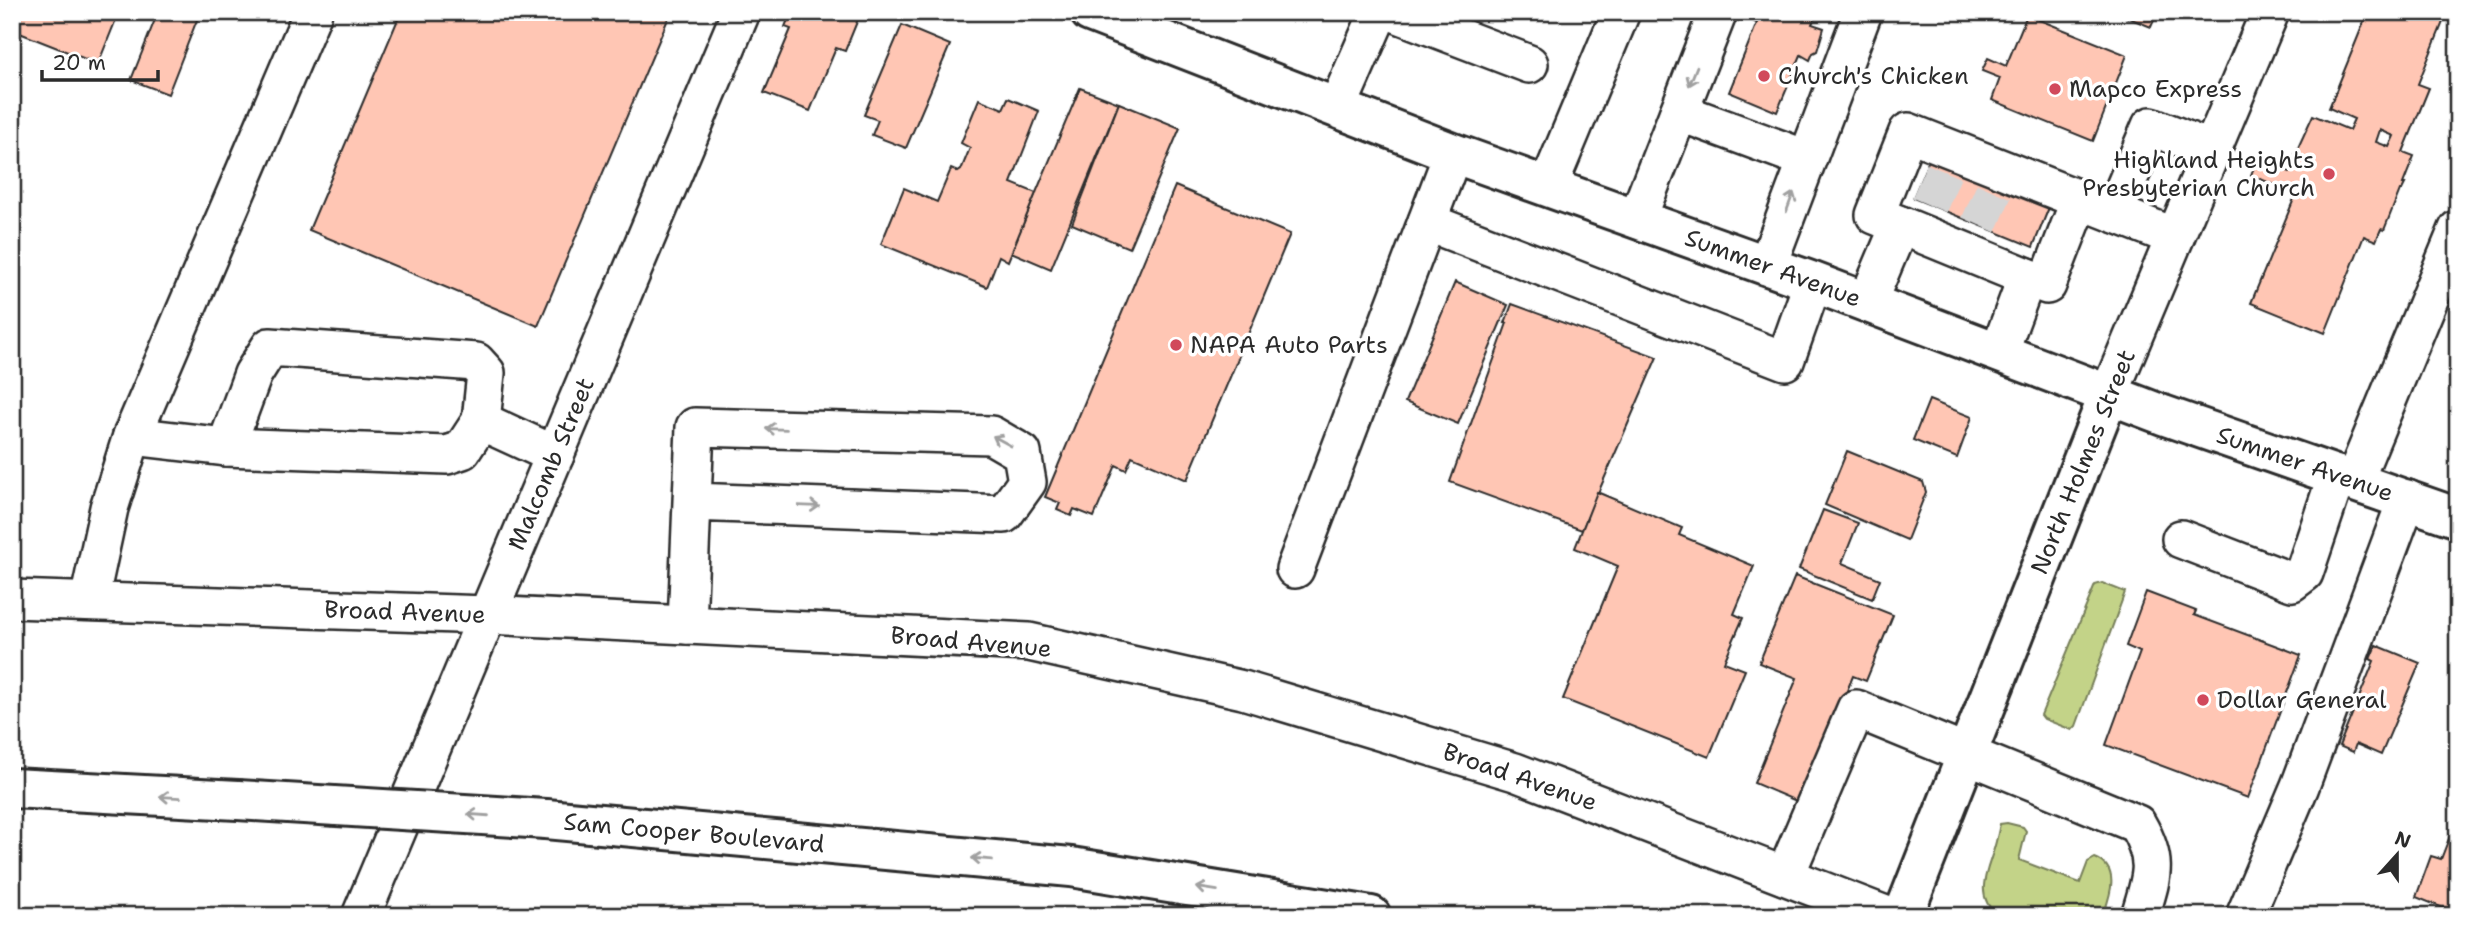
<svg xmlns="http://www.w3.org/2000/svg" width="2470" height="928" font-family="'Shantell Sans',sans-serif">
<rect width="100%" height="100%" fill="#fff"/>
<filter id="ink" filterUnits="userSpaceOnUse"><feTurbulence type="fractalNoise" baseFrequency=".0143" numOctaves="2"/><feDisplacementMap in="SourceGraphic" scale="14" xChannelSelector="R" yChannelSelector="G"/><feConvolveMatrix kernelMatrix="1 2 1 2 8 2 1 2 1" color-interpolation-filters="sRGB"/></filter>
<g filter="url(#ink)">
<!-- grass -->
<g fill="#c3d388" stroke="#777f5a" stroke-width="2">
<path d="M 2102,583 L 2125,592 L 2076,726 L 2072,730 L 2044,719 L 2041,715 L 2095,585 Z"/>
<path d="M 2007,823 L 2023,827 L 2026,831 L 2019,860 L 2080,883 L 2088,862 L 2095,858 C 2121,868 2110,896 2103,916 L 1998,916 C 1975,897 1985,876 1993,852 C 1996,843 1998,833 2000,824 Z"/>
</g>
<!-- building -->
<g fill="#ffc6b4" stroke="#2b2b2b" stroke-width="2" fill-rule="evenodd">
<path d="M 12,12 L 119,12 L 98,64 L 12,30 Z"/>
<path d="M 158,12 L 200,12 L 168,94 L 131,80 Z"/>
<path d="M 401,12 L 671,12 L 538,326 L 309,230 Z"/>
<path d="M 791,12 L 861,12 L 845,51 L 836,48 L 810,111 L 764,93 L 791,29 L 785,27 Z"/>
<path d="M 1269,12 L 1293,12 L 1289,20 Z"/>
<path d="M 1751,12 L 1817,12 L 1812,24 L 1824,28 L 1817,51 L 1813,53 L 1810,60 L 1801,55 L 1777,112 L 1729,92 L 1757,23 L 1748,19 Z"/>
<path d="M 2114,12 L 2161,12 L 2159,19 L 2155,18 L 2151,27 Z"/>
<path d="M 2368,12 L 2447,12 L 2418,84 L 2429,88 L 2403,152 L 2414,156 L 2403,184 L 2405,184 L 2402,190 L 2400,190 L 2384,230 L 2381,229 L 2376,241 L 2364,236 L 2325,333 L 2251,303 L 2296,194 L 2251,175 L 2257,159 L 2290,172 L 2296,152 L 2313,115 L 2349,130 L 2354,119 L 2329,108 ZM 2380,130 L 2394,136 L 2389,147 L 2376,142 Z"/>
<path d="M 2027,15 L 2127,55 L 2093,141 L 1992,100 L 2000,78 L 1982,71 L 1988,58 L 2006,66 Z"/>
<path d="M 902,25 L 950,45 L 906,148 L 872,135 L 878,120 L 864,115 Z"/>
<path d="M 1080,88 L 1119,103 L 1051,269 L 1011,252 Z"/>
<path d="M 1008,98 L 1039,111 L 1011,183 L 1036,193 L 1008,261 L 999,256 L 987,287 L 881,244 L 904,188 L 937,202 L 951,169 L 958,172 L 961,170 L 970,148 L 961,143 L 979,99 L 1003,109 Z"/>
<path d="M 1119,103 L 1180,128 L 1129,248 L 1072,224 Z"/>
<path d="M 1930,157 L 2050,205 L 2033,247 L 1913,198 Z"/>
<path d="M 1175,186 L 1290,234 L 1187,480 L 1132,456 L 1126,470 L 1116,465 L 1094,517 L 1074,509 L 1071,516 L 1057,510 L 1060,503 L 1045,497 Z"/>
<path d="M 1455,282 L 1508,305 L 1458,424 L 1405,402 Z"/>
<path d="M 1512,304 L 1657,357 L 1582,530 L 1450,482 L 1507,323 L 1505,323 Z"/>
<path d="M 1929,400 L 1972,417 L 1957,458 L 1913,440 Z"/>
<path d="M 1847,451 L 1923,482 L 1926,492 L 1907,540 L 1825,505 Z"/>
<path d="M 1597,492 L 1682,528 L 1679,535 L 1754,566 L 1734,614 L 1743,618 L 1724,662 L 1745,670 L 1709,757 L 1563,699 L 1618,566 L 1575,548 Z"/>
<path d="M 1823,510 L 1858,523 L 1842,563 L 1880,579 L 1872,599 L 1799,569 Z"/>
<path d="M 1795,576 L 1893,615 L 1866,681 L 1853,676 L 1801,803 L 1754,783 L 1797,678 L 1759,663 Z"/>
<path d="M 2146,592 L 2196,611 L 2194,615 L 2301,655 L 2248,798 L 2106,745 L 2140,652 L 2126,646 Z"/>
<path d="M 2376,645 L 2420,663 L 2381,755 L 2356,744 L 2353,752 L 2339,746 L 2374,661 L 2370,659 Z"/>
<path d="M 2458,815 L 2458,914 L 2416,897 L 2431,856 L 2441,859 Z"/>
</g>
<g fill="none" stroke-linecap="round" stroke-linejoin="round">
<!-- minor-tunnel -->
<g stroke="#d5d5d5" stroke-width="37" stroke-dasharray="37 18" stroke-linecap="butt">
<path d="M 1929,205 L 1947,163"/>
<path d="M 1979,225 L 1997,184"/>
</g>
<defs>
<g id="minor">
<path d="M 1393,12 L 1529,64"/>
<path d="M 1337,108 L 1379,12"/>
<path d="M 1679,112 L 1806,159"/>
<path d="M 1548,187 L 1621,12"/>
<path d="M 1637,219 L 1718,12"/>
<path d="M 1427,222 L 1785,361 L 1813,282"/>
<path d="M 1900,225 L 2047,285 L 2080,200"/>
<path d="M 2175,237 L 2114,213 L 2151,126 L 2211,150"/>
<path d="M 1767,266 L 1863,12"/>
<path d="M 1867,303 L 1900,225 L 1875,215 L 1908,132 L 2114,213"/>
<path d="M 1999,352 L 2027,277"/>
<path d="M 2109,394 L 2270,12"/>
<path d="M 132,436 L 226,447 L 447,455 L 462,450 L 481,421 L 555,455"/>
<path d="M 226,447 L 253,374 L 270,347 L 476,362 L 486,373 L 481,421"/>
<path d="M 2354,481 L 2458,229"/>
<path d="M 2181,539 L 2292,582 L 2304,573 L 2337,475"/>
<path d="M 1295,569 L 1453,153"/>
<path d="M 12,599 L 487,615 L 1029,642 L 1243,690 L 1515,772 L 1888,916"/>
<path d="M 89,601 L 109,508 L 132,436 L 313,12"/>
<path d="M 687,625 L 695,427 L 991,435 L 1022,453 L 1027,482 L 1004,514 L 692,502"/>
<path d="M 1785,876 L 1856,709 L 2137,824 C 2159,862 2152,876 2140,916"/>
<path d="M 361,916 L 741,12"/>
<path d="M 2245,916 L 2300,786 L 2407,499"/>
</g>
<g id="major">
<path d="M 1090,12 L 1453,153 L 1813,282 L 2163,415 L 2458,518"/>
<path d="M 1903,916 L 2109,394"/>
</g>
<g id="highway">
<path d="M 12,788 L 238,800"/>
<path d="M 546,819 L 1071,867 L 1371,916"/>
</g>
</defs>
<!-- minor casing -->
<use href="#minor" stroke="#2b2b2b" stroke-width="42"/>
<!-- major casing -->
<use href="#major" stroke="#2b2b2b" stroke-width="44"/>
<!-- highway casing -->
<use href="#highway" stroke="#2b2b2b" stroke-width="44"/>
<!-- minor -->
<use href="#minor" stroke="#fff" stroke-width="37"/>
<!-- major -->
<use href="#major" stroke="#fff" stroke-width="38"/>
<!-- highway -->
<use href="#highway" stroke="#fff" stroke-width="38"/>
<defs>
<path id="highway-bridge" d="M 238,800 L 546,819"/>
</defs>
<!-- highway-bridge casing -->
<use href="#highway-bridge" stroke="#2b2b2b" stroke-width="44" stroke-linecap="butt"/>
<!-- highway-bridge -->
<use href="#highway-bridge" stroke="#fff" stroke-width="38"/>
</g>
<!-- one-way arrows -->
<defs><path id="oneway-shaft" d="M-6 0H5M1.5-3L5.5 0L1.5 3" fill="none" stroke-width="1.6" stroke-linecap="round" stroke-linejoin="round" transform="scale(1.75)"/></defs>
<g stroke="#a0a0a0">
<use href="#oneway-shaft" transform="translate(1693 76) rotate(112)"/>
<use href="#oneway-shaft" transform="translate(1790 202) rotate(-70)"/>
<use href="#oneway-shaft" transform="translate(776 429) rotate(-178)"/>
<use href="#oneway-shaft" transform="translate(1002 441) rotate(-151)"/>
<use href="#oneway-shaft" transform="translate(809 506) rotate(2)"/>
<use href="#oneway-shaft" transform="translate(170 797) rotate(-177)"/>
<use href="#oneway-shaft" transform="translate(478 815) rotate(-176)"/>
<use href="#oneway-shaft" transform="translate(982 859) rotate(-175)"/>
<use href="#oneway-shaft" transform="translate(1207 889) rotate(-171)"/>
</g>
</g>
<!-- markers -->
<g fill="#d1495b" stroke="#fff" stroke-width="2.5">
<circle cx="1764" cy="76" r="7"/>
<circle cx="2055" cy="89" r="7"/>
<circle cx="2329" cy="174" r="7"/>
<circle cx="1176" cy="345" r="7"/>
<circle cx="2203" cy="700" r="7"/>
</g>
<g text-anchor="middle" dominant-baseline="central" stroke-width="7" stroke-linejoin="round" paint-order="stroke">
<!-- poi labels -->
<g font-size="24" fill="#2b2b2b" stroke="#fff" text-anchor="start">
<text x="1778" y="76">Church's Chicken</text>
<text x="2069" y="89">Mapco Express</text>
<text x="2315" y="160" text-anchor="end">Highland Heights<tspan x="2315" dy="28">Presbyterian Church</tspan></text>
<text x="1190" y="345">NAPA Auto Parts</text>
<text x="2217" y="700">Dollar General</text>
</g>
<!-- street labels -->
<g font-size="24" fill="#2b2b2b" stroke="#fff">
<text transform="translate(1773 268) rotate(20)">Summer Avenue</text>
<text transform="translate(2083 462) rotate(-68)">North Holmes Street</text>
<text transform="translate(551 464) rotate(-67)">Malcomb Street</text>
<text transform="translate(2305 464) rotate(19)">Summer Avenue</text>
<text transform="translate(405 612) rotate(2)">Broad Avenue</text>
<text transform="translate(971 642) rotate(5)">Broad Avenue</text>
<text transform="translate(1520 777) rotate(19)">Broad Avenue</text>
<text transform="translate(694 833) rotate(5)">Sam Cooper Boulevard</text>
</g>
</g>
<!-- margin -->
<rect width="2470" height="928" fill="none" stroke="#fff" stroke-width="42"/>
<rect x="21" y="21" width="2428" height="886" fill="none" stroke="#2b2b2b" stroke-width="2.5" filter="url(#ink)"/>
<!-- north arrow -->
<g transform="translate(2397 855) rotate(21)" stroke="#ffffff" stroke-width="5" paint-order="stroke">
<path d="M0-5L12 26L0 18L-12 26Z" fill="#2b2b2b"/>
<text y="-10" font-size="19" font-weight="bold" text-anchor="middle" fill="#2b2b2b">N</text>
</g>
<!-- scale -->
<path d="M42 70v10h116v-10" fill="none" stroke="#2b2b2b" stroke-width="3.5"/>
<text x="52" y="70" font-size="21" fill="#2b2b2b" stroke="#ffffff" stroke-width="5" paint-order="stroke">20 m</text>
</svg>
